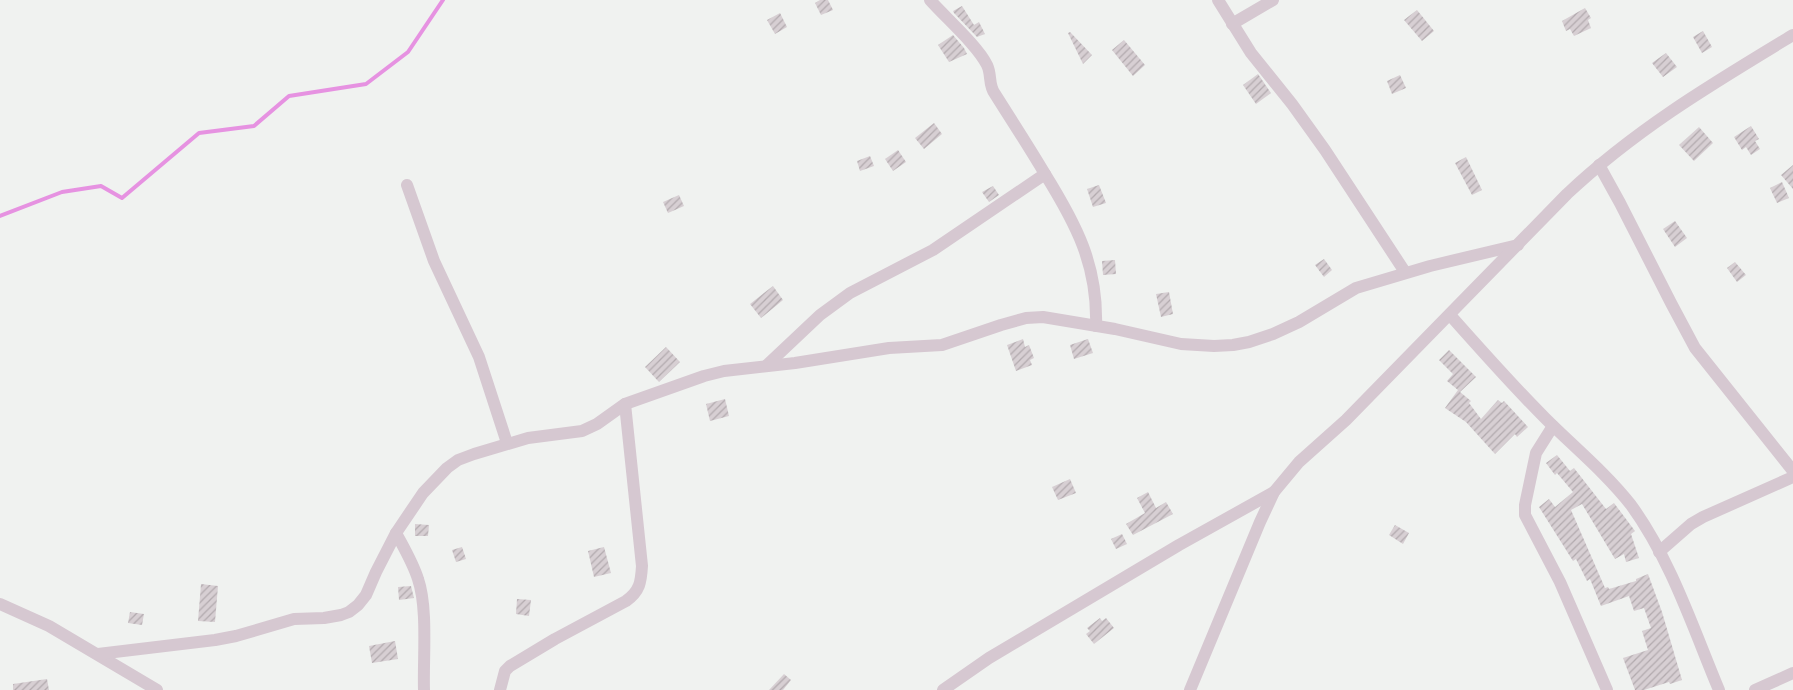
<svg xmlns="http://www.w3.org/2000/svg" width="1793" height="690" font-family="'Space Grotesk',sans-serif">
<defs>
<pattern id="building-hatch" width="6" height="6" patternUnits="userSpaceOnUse" patternTransform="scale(1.25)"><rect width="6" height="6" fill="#d7cfd3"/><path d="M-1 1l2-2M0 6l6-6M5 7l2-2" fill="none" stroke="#b2aaae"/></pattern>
</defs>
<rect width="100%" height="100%" fill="#f0f2f0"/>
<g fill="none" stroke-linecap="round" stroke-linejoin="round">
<!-- stream -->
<path stroke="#e692e1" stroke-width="4" d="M 0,216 L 62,192 L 101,186 L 122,198 L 199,133 L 254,126 L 289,96 L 366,84 L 408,52 L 443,0"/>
</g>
<!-- building -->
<g fill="url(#building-hatch)">
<path d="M 820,0 L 828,0 L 833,10 L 821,15 L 815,3 Z"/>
<path d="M 962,6 L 974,25 L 979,22 L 985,34 L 977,37 L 954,13 L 953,11 Z"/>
<path d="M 1585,8 L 1591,18 L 1588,20 L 1591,28 L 1574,36 L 1570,29 L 1566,31 L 1562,21 Z"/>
<path d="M 1417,10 L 1434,31 L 1422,41 L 1404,20 Z"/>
<path d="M 780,13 L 787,27 L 775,34 L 767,20 Z"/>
<path d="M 1703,31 L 1712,47 L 1702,53 L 1693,37 Z"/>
<path d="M 1070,32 L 1092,55 L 1083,64 L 1068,33 Z"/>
<path d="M 953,35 L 964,48 L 967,54 L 949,62 L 938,45 Z"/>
<path d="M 1124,40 L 1145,65 L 1133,76 L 1112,50 Z"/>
<path d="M 1666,53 L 1677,67 L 1663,77 L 1652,63 Z"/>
<path d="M 1258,74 L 1271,93 L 1256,104 L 1243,85 Z"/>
<path d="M 1400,75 L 1406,88 L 1392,94 L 1387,81 Z"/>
<path d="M 934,123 L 942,134 L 924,149 L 915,138 Z"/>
<path d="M 1751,126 L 1759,139 L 1755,141 L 1760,149 L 1751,155 L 1746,147 L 1742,150 L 1734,137 Z"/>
<path d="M 1699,127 L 1713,143 L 1694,161 L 1679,145 Z"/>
<path d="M 898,150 L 906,162 L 893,171 L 885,159 Z"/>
<path d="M 870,156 L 874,166 L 860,171 L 857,161 Z"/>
<path d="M 1466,157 L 1482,190 L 1472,195 L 1455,163 Z"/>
<path d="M 1793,165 L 1793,189 L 1781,175 Z"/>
<path d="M 1782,182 L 1789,198 L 1777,203 L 1770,188 Z"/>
<path d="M 1099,185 L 1106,203 L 1093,207 L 1087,189 Z"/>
<path d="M 993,186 L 999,195 L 989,202 L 982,192 Z"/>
<path d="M 679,195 L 684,206 L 668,213 L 663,202 Z"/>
<path d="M 1675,221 L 1687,238 L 1675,247 L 1663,229 Z"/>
<path d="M 1324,259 L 1332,270 L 1324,277 L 1315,265 Z"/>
<path d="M 1115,260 L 1116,274 L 1103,275 L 1102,261 Z"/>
<path d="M 1735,262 L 1746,275 L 1737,282 L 1727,268 Z"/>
<path d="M 773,286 L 783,300 L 761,318 L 750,304 Z"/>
<path d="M 1169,292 L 1173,314 L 1161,317 L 1156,294 Z"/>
<path d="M 1023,339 L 1025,347 L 1029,345 L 1034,358 L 1030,360 L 1032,365 L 1016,371 L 1007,345 Z"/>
<path d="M 1088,339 L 1093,353 L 1074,359 L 1070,345 Z"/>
<path d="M 666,347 L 680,362 L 659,382 L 645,367 Z"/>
<path d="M 1449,350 L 1476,377 L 1460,392 L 1471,401 L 1469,403 L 1481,419 L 1498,400 L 1502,403 L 1504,401 L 1528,427 L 1517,437 L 1515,434 L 1495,454 L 1466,422 L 1445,408 L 1458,390 L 1447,381 L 1453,374 L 1439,360 Z"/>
<path d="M 725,399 L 729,416 L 710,421 L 706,404 Z"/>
<path d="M 1557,455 L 1570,471 L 1574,468 L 1606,509 L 1614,503 L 1635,531 L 1631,534 L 1639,558 L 1626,562 L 1624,554 L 1615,559 L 1582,504 L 1571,510 L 1605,588 L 1608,587 L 1609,589 L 1636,581 L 1636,579 L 1648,574 L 1662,612 L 1682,680 L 1670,684 L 1669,682 L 1644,690 L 1635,690 L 1623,658 L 1648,650 L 1642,631 L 1651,628 L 1644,608 L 1634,611 L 1629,596 L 1601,606 L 1590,579 L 1587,581 L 1576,559 L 1573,561 L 1539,507 L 1549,499 L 1555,507 L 1573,492 L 1557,473 L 1555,475 L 1546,463 Z"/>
<path d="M 1070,479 L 1076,493 L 1058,500 L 1052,487 Z"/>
<path d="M 1148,492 L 1156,508 L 1166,502 L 1173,514 L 1133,535 L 1126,524 L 1145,513 L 1137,498 Z"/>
<path d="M 415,524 L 429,525 L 428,536 L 415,536 Z"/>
<path d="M 1395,525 L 1409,533 L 1403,544 L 1389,535 Z"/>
<path d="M 1122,534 L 1127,544 L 1116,549 L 1111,539 Z"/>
<path d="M 462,547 L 466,559 L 456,562 L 452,550 Z"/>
<path d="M 604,547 L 611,573 L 594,577 L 588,551 Z"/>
<path d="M 201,584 L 218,586 L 215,622 L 198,621 Z"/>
<path d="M 411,586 L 414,598 L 399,600 L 398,587 Z"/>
<path d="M 517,599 L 531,600 L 529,616 L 516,614 Z"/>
<path d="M 130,612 L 144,614 L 142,625 L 128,623 Z"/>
<path d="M 1100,618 L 1102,621 L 1106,618 L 1114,628 L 1094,644 L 1086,634 L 1090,631 L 1087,628 Z"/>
<path d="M 395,641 L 398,659 L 372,663 L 369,646 Z"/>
<path d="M 784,674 L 791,680 L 783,690 L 769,690 Z"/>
<path d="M 47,679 L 49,690 L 13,690 L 13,684 Z"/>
</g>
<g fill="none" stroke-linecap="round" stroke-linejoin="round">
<!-- street -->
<g stroke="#d6c8d1" stroke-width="12">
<path d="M 930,0 C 945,17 978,46 987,65 C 992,75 988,85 995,94 C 1012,121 1029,147 1045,174 C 1076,224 1098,265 1096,326"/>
<path d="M 1218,0 L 1251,53 L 1292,104 L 1325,150 L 1405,272"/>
<path d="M 1232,24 L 1273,0"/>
<path d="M 1599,165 L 1620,203 L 1671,303 L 1695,348 L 1793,471"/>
<path d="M 407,185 L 434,261 L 479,357 L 507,443"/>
<path d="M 1450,315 C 1481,350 1512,385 1545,418 C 1574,447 1606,473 1631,505 C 1671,560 1693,628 1719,690"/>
<path d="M 766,366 L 820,315 L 850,293 L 933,250 L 1045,174"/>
<path d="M 1553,426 L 1536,453 L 1525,505 L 1525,515 L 1560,582 L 1607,690"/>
<path d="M 396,533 C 404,548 413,563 418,579 C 428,608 423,658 424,690"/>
<path d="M 1659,552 L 1691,524 L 1703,517 L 1793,477"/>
<path d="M 0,604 L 49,626 L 157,690"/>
<path d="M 98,654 L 215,640 L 236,636 L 294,619 L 324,618 L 341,615 L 349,612 L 358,605 L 366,595 L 376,572 L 396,533 L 423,493 L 447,468 L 458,460 L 474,454 L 528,438 L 582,431 L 597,424 L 625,404 L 704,376 L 724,371 L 795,363 L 889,348 L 942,345 L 1001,325 L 1026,318 L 1043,317 L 1115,329 L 1181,344 L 1214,346 L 1233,345 L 1249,342 L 1273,334 L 1299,322 L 1356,288 L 1430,266 L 1518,245"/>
<path d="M 500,690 L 505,671 L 510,666 L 555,639 L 626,601 C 640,591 641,582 642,566 L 625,404"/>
<path d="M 943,690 L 989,658 L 1179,545 L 1274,492"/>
<path d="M 1190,690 L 1260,522 L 1274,492 L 1299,462 L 1346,420 L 1567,194 C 1636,129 1712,84 1793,35"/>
<path d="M 1755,690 L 1793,673"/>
</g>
</g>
</svg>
